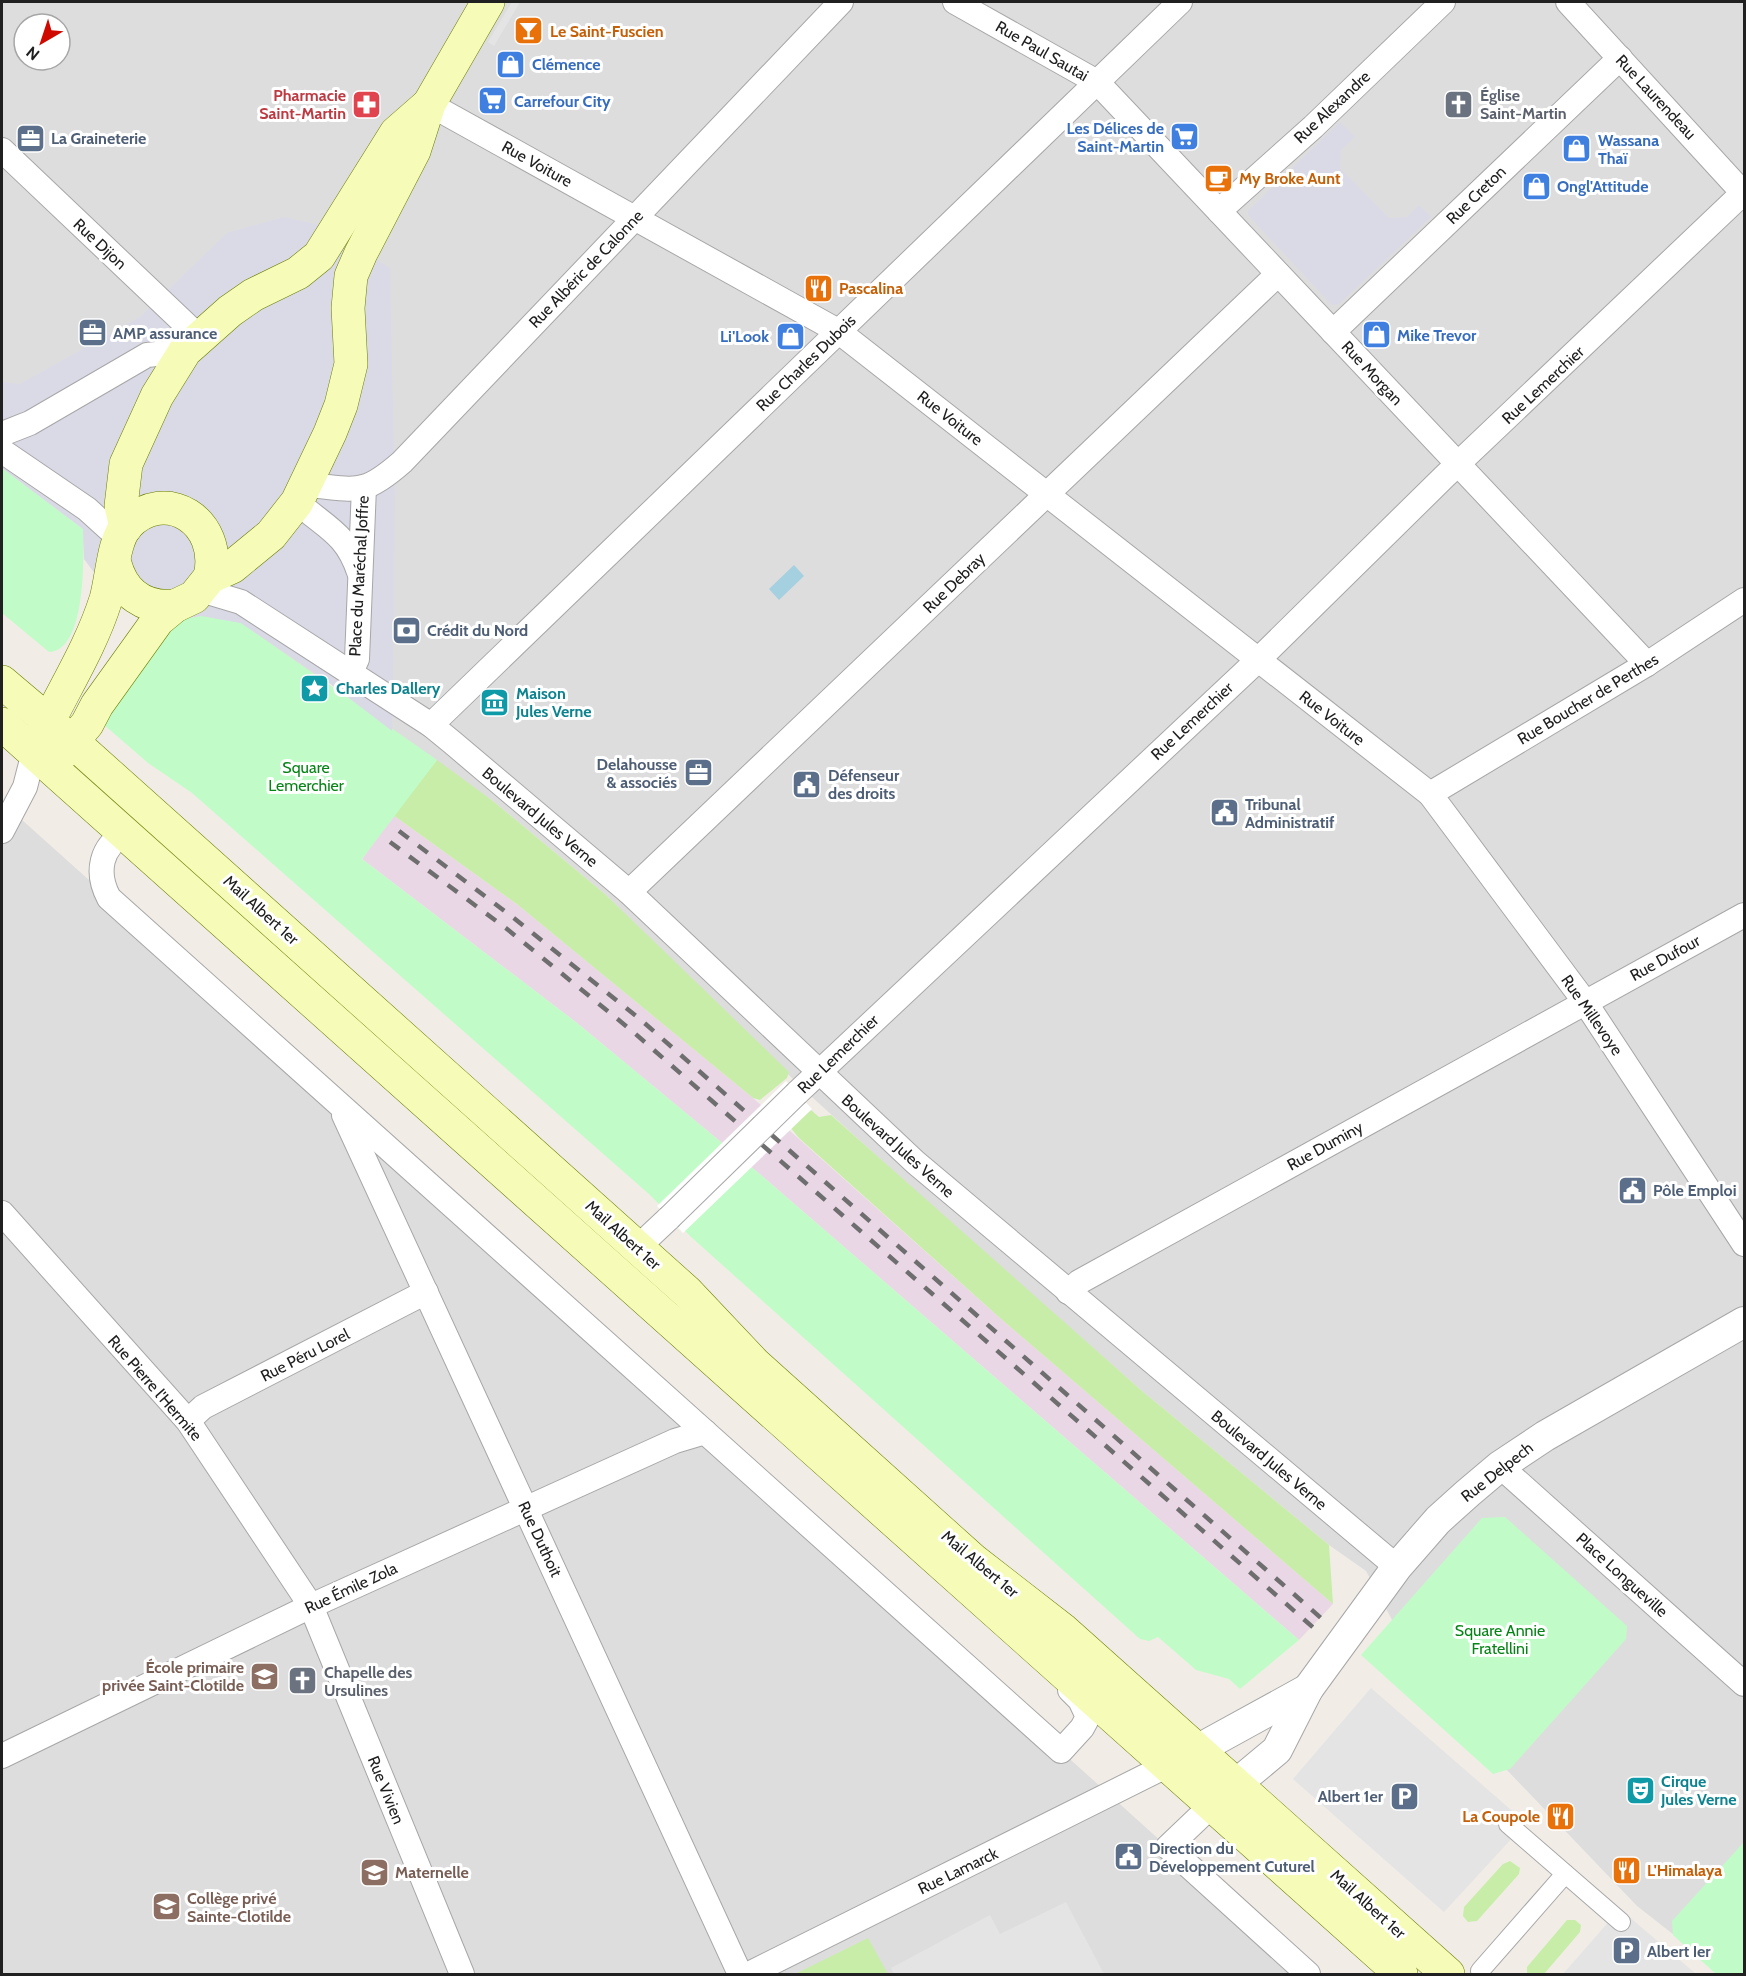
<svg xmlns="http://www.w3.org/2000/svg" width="1746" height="1976" font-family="Cabin,sans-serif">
<rect width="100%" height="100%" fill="#f1ede6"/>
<!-- residential -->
<g fill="#dedddd" fill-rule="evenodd">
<path d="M 2,2 L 1744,2 L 1744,1974 L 1724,1974 L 1637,1906 L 1483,1745 L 1415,1663 L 1366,1571 L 1329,1545 L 1142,1391 L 954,1226 L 802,1088 L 606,895 L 493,801 L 392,731 L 324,679 L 84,559 L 83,529 L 2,468 ZM 24,24 L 60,24 L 60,60 L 24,60 Z"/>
<path d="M 2,802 L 1111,1796 L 1308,1974 L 2,1974 Z"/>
</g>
<!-- industrial -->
<path fill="#ead7e6" d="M 393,815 L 518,905 L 753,1098 L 1000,1318 L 1333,1604 L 1299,1640 L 762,1176 L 577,1023 L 362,859 Z"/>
<!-- grass -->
<g fill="#c8eda9">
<path d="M 437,760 L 493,801 L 606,895 L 789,1072 L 787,1078 L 760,1100 L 753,1098 L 518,905 L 393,815 Z"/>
<path d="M 811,1110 L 819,1117 L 831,1115 L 1142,1391 L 1329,1545 L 1333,1604 L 1000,1318 L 799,1138 L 790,1127 Z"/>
<path d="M 1510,1861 L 1520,1868 L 1519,1874 L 1477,1921 L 1468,1922 L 1463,1916 L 1464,1907 L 1503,1864 Z"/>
<path d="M 1567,1920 L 1575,1920 L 1581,1925 L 1580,1932 L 1544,1974 L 1527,1974 L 1527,1967 Z"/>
<path d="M 868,1938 L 888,1974 L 795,1974 Z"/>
</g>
<!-- park -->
<g fill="#c1fcc8">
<path d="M 2,468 L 83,529 C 84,557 86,651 49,652 L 2,613 Z"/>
<path d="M 202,616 L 241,623 L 437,760 L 362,859 L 577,1023 L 762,1176 L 1299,1640 L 1240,1689 L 1229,1679 L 1196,1670 L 1158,1637 L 1149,1641 L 1140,1639 L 690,1236 L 650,1195 L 192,793 L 148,763 L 103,724 L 176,620 Z"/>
<path d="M 1505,1517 L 1627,1626 L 1626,1639 L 1510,1769 L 1493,1774 L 1361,1655 L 1482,1518 Z"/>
<path d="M 1744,1842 L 1744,1974 L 1716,1974 L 1673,1935 L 1672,1921 Z"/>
</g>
<!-- parking -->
<g fill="#e4e4e4">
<path d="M 512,2 L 520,2 L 494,46 L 488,42 Z"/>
<path d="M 1371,1688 L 1526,1823 L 1444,1912 L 1293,1779 Z"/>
<path d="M 1066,1902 L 1104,1974 L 894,1974 L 891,1968 L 990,1915 L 1000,1934 Z"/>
<path d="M 1620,1909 L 1641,1927 L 1696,1974 L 1563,1974 Z"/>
</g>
<!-- plaza -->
<g fill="#dadae7">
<path d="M 1340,122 L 1355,137 L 1341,150 L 1340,168 L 1389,218 L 1407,217 L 1419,205 L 1431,217 L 1339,304 L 1332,305 L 1248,215 L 1248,211 Z"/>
<path d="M 284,217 L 320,225 L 390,268 L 395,502 L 392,731 L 324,679 L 241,623 L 202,616 L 176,620 L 104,586 L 84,559 L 83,529 L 2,468 L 2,382 L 20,384 L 140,317 L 227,233 Z"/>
</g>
<!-- water -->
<path fill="#a4d0e0" d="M 794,565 L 804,576 L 779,600 L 769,589 Z"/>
<!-- pier -->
<path fill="#fff" d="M 786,1081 L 812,1109 L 683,1233 L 657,1206 Z"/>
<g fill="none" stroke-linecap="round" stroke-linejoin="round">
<defs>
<g id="pedestrian">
<path d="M 1508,1824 L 1621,1922"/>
<path d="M 1480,1971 L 1565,1874"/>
</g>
<g id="minor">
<path d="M 955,2 L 1097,82 L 1647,664"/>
<path d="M 1568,2 L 1744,194"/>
<path d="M 429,104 L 838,331 L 1430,794 L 1585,1002 L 1744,1244"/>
<path d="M 2,150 L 199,337"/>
<path d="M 1219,211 L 1313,127 L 1443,2"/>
<path d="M 1333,332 L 1620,58"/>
<path d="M 2,434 L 30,423 L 147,355 L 185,351"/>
<path d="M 2,451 L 87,509 L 119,538"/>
<path d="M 307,485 C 357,489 362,497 402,462 L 841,2"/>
<path d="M 297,502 C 326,528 346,533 359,572"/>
<path d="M 201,590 L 241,602 L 431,725 L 453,743 L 629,892 L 915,1162 L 1397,1567"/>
<path d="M 351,672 L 357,659 L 364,487"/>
<path d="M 431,725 L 1180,2"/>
<path d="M 1430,794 L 1647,664 L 1744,600"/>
<path d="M 2,831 L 25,787 L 34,752"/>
<path d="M 126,833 C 101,846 95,872 109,898 L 1061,1751 L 1082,1728 L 1088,1717 L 1080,1700 L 1070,1690"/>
<path d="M 629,892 L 1278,274"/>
<path d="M 797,1093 L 1258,660 L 1444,477 L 1744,192"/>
<path d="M 344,1115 L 740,1974"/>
<path d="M 2,1213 L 188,1421 L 311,1606 L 462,1974"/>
<path d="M 637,1248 L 669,1218"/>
<path d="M 1068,1292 L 1079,1282 L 1744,915"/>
<path d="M 188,1421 L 203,1407 L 426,1292"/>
<path d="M 1500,1466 L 1744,1684"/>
<path d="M 2,1756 L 311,1606 L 675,1441 L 705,1432"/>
<path d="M 1211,1806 L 1168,1847 L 1308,1974"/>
<path d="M 749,1974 L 1166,1766"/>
</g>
<g id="tertiary">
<path d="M 1197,1750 L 1308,1689"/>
<path d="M 1235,1785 L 1277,1750 L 1308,1689 L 1397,1567 L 1438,1520 L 1468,1493 L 1500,1466 L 1545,1436 L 1744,1322"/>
</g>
<g id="secondary">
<path d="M 126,527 L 121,506 L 126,464 L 157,396 L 185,351 L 230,311 L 253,295 L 298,273 L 319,256 L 396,133 L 428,105"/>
<path d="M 115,564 C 123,594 144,609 175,606"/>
<path d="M 2,682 L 73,742 L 687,1292 L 755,1364 L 973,1560 L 1063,1630 L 1448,1974"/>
<path d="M 2,724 L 1401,1974"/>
<path d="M 39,741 C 61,693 90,650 106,599 C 112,578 113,541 127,525 C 165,485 223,521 210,577"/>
<path d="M 58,758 L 87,724 L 97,705 L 158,620 L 175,606 L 194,597 L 210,577 L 232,567 L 271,535 L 297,502 L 330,433 L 341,405 L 351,364 L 348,308 L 351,276 L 361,253 L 414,151 L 429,104 L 488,2"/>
</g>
</defs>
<!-- pedestrian casing -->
<use href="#pedestrian" stroke="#a7a7a7" stroke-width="20"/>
<!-- minor casing -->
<use href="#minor" stroke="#a7a7a7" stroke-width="26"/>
<!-- tertiary casing -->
<use href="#tertiary" stroke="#a7a7a7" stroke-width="32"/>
<!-- secondary casing -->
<use href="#secondary" stroke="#6b7d00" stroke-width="34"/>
<!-- pedestrian -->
<use href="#pedestrian" stroke="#fff" stroke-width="18"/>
<!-- minor -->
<use href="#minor" stroke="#fff" stroke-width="24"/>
<!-- tertiary -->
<use href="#tertiary" stroke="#fff" stroke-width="30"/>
<!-- secondary -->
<use href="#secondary" stroke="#f6fcb8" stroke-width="33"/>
<!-- rail -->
<g stroke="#6e6e6e" stroke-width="4.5" stroke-dasharray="12 12" stroke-linecap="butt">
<path d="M 399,831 L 515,919 L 641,1020 L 1321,1618"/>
<path d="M 390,842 L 507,929 L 631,1030 L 1316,1630"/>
</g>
<defs>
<path id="minor-bridge" d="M 669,1218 L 797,1093"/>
</defs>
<!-- minor-bridge casing -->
<use href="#minor-bridge" stroke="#a7a7a7" stroke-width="26" stroke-linecap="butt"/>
<!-- minor-bridge -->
<use href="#minor-bridge" stroke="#fff" stroke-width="24"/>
</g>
<!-- icons -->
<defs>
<symbol id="bar-square" viewBox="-11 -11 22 22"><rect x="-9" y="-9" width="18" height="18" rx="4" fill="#e8710a" stroke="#fff"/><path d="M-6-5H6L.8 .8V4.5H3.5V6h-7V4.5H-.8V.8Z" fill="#fff"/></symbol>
<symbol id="shop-square" viewBox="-11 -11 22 22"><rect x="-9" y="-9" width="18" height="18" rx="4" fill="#3f7fe0" stroke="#fff"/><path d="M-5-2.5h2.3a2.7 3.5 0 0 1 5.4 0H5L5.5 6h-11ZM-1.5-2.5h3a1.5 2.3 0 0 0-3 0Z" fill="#fff"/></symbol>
<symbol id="supermarket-square" viewBox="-11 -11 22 22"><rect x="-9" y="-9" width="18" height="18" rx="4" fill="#3f7fe0" stroke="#fff"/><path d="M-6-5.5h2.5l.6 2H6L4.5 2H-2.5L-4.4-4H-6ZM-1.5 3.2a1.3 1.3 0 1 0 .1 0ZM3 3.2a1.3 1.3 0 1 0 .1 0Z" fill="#fff"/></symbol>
<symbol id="pharmacy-square" viewBox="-11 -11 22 22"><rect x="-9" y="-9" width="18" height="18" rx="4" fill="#e0444e" stroke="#fff"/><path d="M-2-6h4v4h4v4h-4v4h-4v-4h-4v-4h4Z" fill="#fff"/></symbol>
<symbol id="church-square" viewBox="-11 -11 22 22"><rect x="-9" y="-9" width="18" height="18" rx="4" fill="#6b7280" stroke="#fff"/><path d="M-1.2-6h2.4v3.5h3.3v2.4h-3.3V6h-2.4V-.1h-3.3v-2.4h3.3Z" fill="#fff"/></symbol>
<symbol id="office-square" viewBox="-11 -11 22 22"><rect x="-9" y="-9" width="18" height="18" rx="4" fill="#5c6f8a" stroke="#fff"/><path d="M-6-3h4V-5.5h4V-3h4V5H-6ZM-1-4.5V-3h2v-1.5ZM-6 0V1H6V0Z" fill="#fff"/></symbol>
<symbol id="cafe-square" viewBox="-11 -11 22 22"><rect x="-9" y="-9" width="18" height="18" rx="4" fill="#e8710a" stroke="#fff"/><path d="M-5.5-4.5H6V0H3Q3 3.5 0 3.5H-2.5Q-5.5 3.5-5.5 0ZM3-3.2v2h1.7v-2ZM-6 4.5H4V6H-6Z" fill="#fff"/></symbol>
<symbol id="restaurant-square" viewBox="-11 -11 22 22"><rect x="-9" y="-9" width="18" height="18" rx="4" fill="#e8710a" stroke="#fff"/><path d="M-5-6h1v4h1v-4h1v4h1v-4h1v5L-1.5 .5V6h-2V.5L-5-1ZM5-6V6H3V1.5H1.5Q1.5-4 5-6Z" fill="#fff"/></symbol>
<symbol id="bank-square" viewBox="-11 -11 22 22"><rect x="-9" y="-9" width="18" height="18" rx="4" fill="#5c6f8a" stroke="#fff"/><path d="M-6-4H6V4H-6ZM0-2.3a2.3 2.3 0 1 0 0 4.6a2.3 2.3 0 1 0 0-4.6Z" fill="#fff"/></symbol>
<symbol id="sight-square" viewBox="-11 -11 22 22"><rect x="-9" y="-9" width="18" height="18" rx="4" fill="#0f9aa8" stroke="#fff"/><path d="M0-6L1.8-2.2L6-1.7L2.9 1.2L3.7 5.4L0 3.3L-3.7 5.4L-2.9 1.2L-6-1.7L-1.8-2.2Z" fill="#fff"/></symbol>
<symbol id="museum-square" viewBox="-11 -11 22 22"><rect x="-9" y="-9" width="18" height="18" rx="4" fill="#0f9aa8" stroke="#fff"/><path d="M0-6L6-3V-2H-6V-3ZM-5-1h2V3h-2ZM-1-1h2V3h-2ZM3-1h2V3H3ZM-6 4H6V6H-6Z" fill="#fff"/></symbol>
<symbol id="civic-square" viewBox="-11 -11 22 22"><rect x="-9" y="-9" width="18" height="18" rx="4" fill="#5c6f8a" stroke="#fff"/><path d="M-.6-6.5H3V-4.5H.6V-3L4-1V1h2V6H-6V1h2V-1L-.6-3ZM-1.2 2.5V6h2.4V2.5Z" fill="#fff"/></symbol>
<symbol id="school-square" viewBox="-11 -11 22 22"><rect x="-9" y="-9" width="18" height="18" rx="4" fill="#8d6e63" stroke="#fff"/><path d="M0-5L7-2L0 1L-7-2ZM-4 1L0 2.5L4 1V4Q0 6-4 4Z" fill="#fff"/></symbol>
<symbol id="theatre-square" viewBox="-11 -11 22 22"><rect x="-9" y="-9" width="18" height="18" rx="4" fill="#0f9aa8" stroke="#fff"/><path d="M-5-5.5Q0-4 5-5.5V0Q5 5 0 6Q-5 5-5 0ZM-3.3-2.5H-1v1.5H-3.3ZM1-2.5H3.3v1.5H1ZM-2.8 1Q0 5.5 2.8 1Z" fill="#fff"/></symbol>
<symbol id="parking-square" viewBox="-11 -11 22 22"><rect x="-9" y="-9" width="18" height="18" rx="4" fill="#5c6f8a" stroke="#fff"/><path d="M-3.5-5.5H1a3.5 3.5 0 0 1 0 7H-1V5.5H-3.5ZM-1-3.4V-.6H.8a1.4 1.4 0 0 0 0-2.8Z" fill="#fff"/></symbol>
</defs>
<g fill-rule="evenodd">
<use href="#bar-square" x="512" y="14" width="33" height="33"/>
<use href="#shop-square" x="494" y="48" width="33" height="33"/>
<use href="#supermarket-square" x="476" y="84" width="33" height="33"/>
<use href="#pharmacy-square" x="350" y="88" width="33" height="33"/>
<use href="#church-square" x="1442" y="88" width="33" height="33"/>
<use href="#supermarket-square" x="1168" y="120" width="33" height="33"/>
<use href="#office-square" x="14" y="122" width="33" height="33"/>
<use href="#shop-square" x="1560" y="132" width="33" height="33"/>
<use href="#cafe-square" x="1202" y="162" width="33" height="33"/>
<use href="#shop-square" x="1520" y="170" width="33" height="33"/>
<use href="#restaurant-square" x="802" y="272" width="33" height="33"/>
<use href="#office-square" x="76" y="316" width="33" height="33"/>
<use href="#shop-square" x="1360" y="318" width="33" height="33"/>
<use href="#shop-square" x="774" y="320" width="33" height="33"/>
<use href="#bank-square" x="390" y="614" width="33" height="33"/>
<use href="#sight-square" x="298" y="672" width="33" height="33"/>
<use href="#museum-square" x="478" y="686" width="33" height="33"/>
<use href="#office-square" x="682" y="756" width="33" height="33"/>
<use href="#civic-square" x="790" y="768" width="33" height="33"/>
<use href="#civic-square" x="1208" y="796" width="33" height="33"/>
<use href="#civic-square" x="1616" y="1174" width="33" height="33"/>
<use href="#school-square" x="248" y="1660" width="33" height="33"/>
<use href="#church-square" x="286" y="1664" width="33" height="33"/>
<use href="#theatre-square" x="1624" y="1774" width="33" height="33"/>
<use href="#parking-square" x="1388" y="1780" width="33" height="33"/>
<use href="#restaurant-square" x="1544" y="1800" width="33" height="33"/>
<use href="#civic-square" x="1112" y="1840" width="33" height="33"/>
<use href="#restaurant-square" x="1610" y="1854" width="33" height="33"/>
<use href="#school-square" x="358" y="1856" width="33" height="33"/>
<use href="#school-square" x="150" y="1890" width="33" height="33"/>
<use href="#parking-square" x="1610" y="1934" width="33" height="33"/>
</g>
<g text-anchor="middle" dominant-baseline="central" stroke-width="6" stroke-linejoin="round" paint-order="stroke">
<!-- food labels -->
<g font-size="16" font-weight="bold" fill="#c56008" stroke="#fff" text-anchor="start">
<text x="550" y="31">Le Saint-Fuscien</text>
<text x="1239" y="178">My Broke Aunt</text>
<text x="839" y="288">Pascalina</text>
<text x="1540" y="1816" text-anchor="end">La Coupole</text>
<text x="1647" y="1870">L'Himalaya</text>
</g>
<!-- street labels -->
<g font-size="16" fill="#202020" stroke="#fff">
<text transform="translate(1042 51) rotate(30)">Rue Paul Sautai</text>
<text transform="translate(1656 97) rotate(47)">Rue Laurendeau</text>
<text transform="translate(1332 107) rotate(-43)">Rue Alexandre</text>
<text transform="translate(537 164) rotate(29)">Rue Voiture</text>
<text transform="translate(1476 195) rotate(-44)">Rue Creton</text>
<text transform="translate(100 244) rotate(43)">Rue Dijon</text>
<text transform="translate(586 269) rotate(-46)">Rue Albéric de Calonne</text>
<text transform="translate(806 363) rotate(-44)">Rue Charles Dubois</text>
<text transform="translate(1372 373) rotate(47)">Rue Morgan</text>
<text transform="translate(1543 385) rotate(-43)">Rue Lemerchier</text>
<text transform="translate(950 418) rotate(38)">Rue Voiture</text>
<text transform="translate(359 576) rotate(-87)">Place du Maréchal Joffre</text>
<text transform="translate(954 583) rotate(-44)">Rue Debray</text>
<text transform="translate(1588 699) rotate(-31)">Rue Boucher de Perthes</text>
<text transform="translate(1332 718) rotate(38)">Rue Voiture</text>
<text transform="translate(1192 721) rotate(-43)">Rue Lemerchier</text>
<text transform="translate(540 817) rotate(40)">Boulevard Jules Verne</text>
<text transform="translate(261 910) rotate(42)">Mail Albert 1er</text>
<text transform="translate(1665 958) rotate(-29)">Rue Dufour</text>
<text transform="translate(1592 1015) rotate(55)">Rue Millevoye</text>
<text transform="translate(838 1054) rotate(-44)">Rue Lemerchier</text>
<text transform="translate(898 1146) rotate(42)">Boulevard Jules Verne</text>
<text transform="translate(1325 1146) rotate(-29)">Rue Duminy</text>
<text transform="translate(623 1235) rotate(42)">Mail Albert 1er</text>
<text transform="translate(305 1355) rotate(-27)">Rue Péru Lorel</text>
<text transform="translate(155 1388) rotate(49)">Rue Pierre l'Hermite</text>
<text transform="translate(1269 1460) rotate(40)">Boulevard Jules Verne</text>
<text transform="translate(1497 1472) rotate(-38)">Rue Delpech</text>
<text transform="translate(540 1539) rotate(65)">Rue Duthoit</text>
<text transform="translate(980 1564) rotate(40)">Mail Albert 1er</text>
<text transform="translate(1622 1575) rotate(42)">Place Longueville</text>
<text transform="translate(351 1588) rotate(-25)">Rue Émile Zola</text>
<text transform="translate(386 1790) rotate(68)">Rue Vivien</text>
<text transform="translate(958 1871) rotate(-26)">Rue Lamarck</text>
<text transform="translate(1368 1904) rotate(42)">Mail Albert 1er</text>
</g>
<!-- shop labels -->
<g font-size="16" font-weight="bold" fill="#366cbe" stroke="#fff" text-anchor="start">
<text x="532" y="64">Clémence</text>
<text x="514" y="101">Carrefour City</text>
<text x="1164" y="128" text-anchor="end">Les Délices de<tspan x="1164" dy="18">Saint-Martin</tspan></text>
<text x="1598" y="140">Wassana<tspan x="1598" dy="18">Thaï</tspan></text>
<text x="1557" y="186">Ongl'Attitude</text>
<text x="1397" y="335">Mike Trevor</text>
<text x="769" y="336" text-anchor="end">Li'Look</text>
</g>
<!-- health labels -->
<g font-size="16" font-weight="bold" fill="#be3a42" stroke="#fff" text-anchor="end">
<text x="346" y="95">Pharmacie<tspan x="346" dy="18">Saint-Martin</tspan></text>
</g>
<!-- worship labels -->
<g font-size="16" font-weight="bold" fill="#5b616d" stroke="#fff" text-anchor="start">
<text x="1480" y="95">Église<tspan x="1480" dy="18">Saint-Martin</tspan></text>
<text x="324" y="1672">Chapelle des<tspan x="324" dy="18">Ursulines</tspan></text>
</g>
<!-- service labels -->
<g font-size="16" font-weight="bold" fill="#4e5e75" stroke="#fff" text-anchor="start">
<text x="51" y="138">La Graineterie</text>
<text x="113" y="333">AMP assurance</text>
<text x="427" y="630">Crédit du Nord</text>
<text x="677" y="764" text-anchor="end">Delahousse<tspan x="677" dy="18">&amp; associés</tspan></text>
<text x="828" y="775">Défenseur<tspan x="828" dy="18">des droits</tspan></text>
<text x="1245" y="804">Tribunal<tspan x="1245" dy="18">Administratif</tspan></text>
<text x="1653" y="1190">Pôle Emploi</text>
<text x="1383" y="1796" text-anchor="end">Albert 1er</text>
<text x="1149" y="1848">Direction du<tspan x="1149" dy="18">Développement Cuturel</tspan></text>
<text x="1647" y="1951">Albert Ier</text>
</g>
<!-- culture labels -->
<g font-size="16" font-weight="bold" fill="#0d838f" stroke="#fff" text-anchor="start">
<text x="336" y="688">Charles Dallery</text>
<text x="516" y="693">Maison<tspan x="516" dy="18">Jules Verne</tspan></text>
<text x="1661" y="1781">Cirque<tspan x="1661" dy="18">Jules Verne</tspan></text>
</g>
<!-- park labels -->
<g font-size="16" fill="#068516" stroke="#fff">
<text x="306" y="767">Square<tspan x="306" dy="18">Lemerchier</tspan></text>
<text x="1500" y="1630">Square Annie<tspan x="1500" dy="18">Fratellini</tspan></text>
</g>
<!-- education labels -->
<g font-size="16" font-weight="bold" fill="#785e54" stroke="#fff" text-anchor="start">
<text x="244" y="1667" text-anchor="end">École primaire<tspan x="244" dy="18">privée Saint-Clotilde</tspan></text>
<text x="395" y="1872">Maternelle</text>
<text x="187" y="1898">Collège privé<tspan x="187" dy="18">Sainte-Clotilde</tspan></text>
</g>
</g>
<!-- border -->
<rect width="1746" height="1976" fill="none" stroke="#202020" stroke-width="6"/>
<!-- north arrow -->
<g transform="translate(42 42) rotate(219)"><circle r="28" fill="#ffffff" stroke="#a6a6a6" stroke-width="1.5"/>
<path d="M0-4.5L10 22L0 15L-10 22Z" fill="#cf0800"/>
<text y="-9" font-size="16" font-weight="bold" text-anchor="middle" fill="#202020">N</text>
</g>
</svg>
